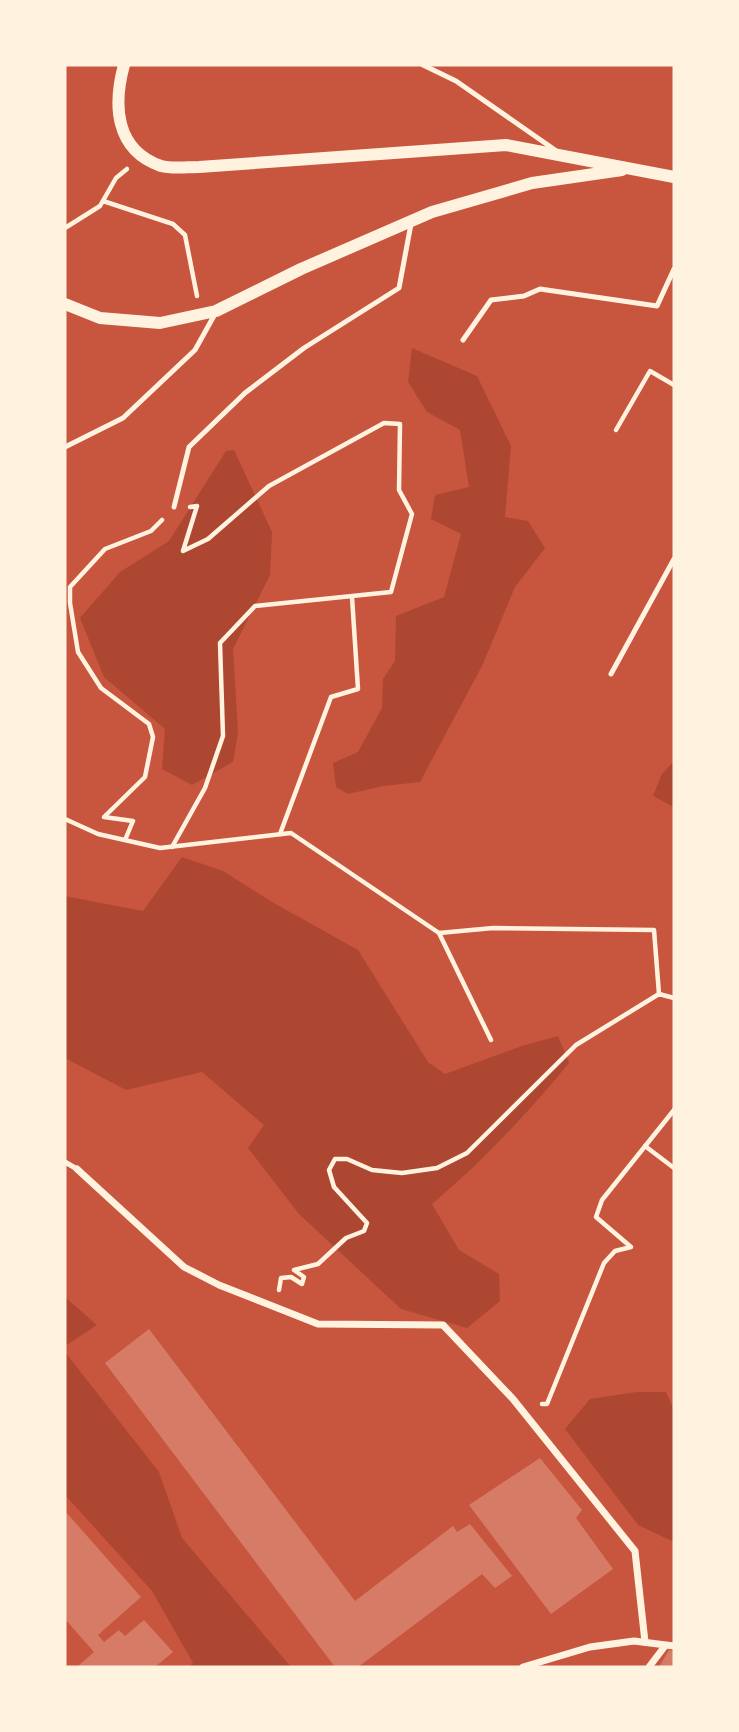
<svg xmlns="http://www.w3.org/2000/svg" width="739" height="1732" font-family="'DejaVu Sans',sans-serif">
<rect width="100%" height="100%" fill="#c8553d"/>
<!-- green -->
<g fill="#ae4732">
<path d="M 412,348 L 477,376 L 511,446 L 505,517 L 528,521 L 545,548 L 515,587 L 482,666 L 420,782 L 383,786 L 348,794 L 336,787 L 333,763 L 358,752 L 382,708 L 383,679 L 395,661 L 396,616 L 444,597 L 461,534 L 431,519 L 435,495 L 469,487 L 460,430 L 427,412 L 408,382 Z"/>
<path d="M 234,450 L 272,532 L 270,575 L 233,649 L 238,732 L 233,762 L 192,785 L 162,769 L 165,729 L 104,677 L 80,618 L 120,572 L 169,541 L 226,451 Z"/>
<path d="M 674,761 L 674,807 L 653,796 L 662,774 Z"/>
<path d="M 182,857 L 223,871 L 272,902 L 358,950 L 428,1062 L 445,1074 L 522,1046 L 558,1036 L 569,1063 C 527,1114 482,1162 432,1204 L 459,1250 L 499,1274 L 500,1301 L 467,1328 L 401,1309 L 299,1214 L 248,1148 L 264,1125 L 202,1072 L 126,1090 L 65,1058 L 65,896 L 143,911 Z"/>
<path d="M 65,1297 L 97,1325 L 65,1346 Z"/>
<path d="M 65,1352 L 159,1472 L 182,1538 L 291,1667 L 189,1667 L 193,1663 L 152,1591 L 65,1495 Z"/>
<path d="M 637,1392 L 666,1392 L 674,1410 L 674,1542 L 638,1525 L 565,1429 L 590,1399 Z"/>
</g>
<!-- building -->
<g fill="#d67c66">
<path d="M 149,1329 L 355,1601 L 453,1526 L 457,1532 L 470,1524 L 512,1576 L 495,1588 L 482,1574 L 358,1667 L 335,1667 L 105,1363 Z"/>
<path d="M 540,1458 L 582,1510 L 576,1518 L 613,1569 L 551,1614 L 469,1505 Z"/>
<path d="M 65,1511 L 141,1597 L 98,1635 L 104,1642 L 119,1630 L 125,1636 L 144,1620 L 173,1652 L 155,1667 L 77,1667 L 94,1652 L 65,1619 Z"/>
<path d="M 669,1650 L 674,1651 L 674,1667 L 659,1667 Z"/>
</g>
<g fill="none" stroke-linecap="round" stroke-linejoin="round">
<!-- path -->
<g stroke="#fff3e0" stroke-width="4.5">
<path d="M 103,201 L 173,224 L 185,235 L 197,296"/>
<path d="M 65,228 L 100,206 L 116,178 L 127,169"/>
<path d="M 616,430 L 650,371 L 674,385"/>
<path d="M 65,819 L 98,834 L 160,848 L 291,833 L 439,933"/>
<path d="M 280,834 L 331,697 L 358,689 L 352,597"/>
<path d="M 125,840 L 133,821 L 104,817 L 145,777 L 153,737 L 149,724 L 101,688 L 78,652 L 70,603 L 70,587 L 105,549 L 151,531 L 162,520"/>
<path d="M 172,847 L 205,788 L 223,736 L 220,643 L 255,606 L 391,592 L 412,514 L 399,490 L 400,424 L 384,423 L 269,486 L 208,539 L 183,551 L 197,506 L 190,507"/>
<path d="M 491,1040 L 439,933 L 493,928 L 654,930 L 659,994"/>
<path d="M 645,1146 L 674,1168"/>
<path d="M 279,1290 L 281,1278 L 291,1277 L 302,1284 L 304,1277 L 294,1270 L 318,1264 L 346,1238 L 364,1231 L 367,1223 L 334,1187 L 329,1170 L 335,1159 L 347,1159 L 372,1170 L 402,1173 L 437,1168 L 467,1153 L 576,1045 L 659,994 L 674,998"/>
<path d="M 542,1404 L 547,1404 L 604,1263 L 615,1251 L 631,1247 L 596,1217 L 602,1200 L 674,1110"/>
</g>
<!-- service -->
<g stroke="#fff3e0" stroke-width="5">
<path d="M 423,65 L 456,81 L 555,150"/>
<path d="M 463,340 L 491,300 L 524,296 L 540,289 L 657,306 L 674,269"/>
<path d="M 65,447 L 123,418 L 195,350 L 215,314"/>
<path d="M 174,507 L 189,447 L 245,393 L 304,348 L 399,288 L 411,224"/>
<path d="M 611,674 L 674,559"/>
<path d="M 65,1162 L 77,1169"/>
</g>
<!-- minor -->
<g stroke="#fff3e0" stroke-width="7">
<path d="M 77,1169 L 184,1267 L 219,1285 L 318,1324 L 443,1325 L 513,1399 L 635,1551 L 645,1642"/>
<path d="M 523,1667 L 590,1647 L 634,1641 L 674,1646"/>
<path d="M 649,1667 L 665,1646"/>
</g>
<!-- tertiary -->
<g stroke="#fff3e0" stroke-width="12">
<path d="M 124,65 C 113,105 115,150 161,166 C 172,169 187,167 199,167 L 506,145 L 674,177"/>
<path d="M 65,304 L 100,318 L 160,323 L 216,311 L 301,269 L 432,212 L 532,183 L 622,170"/>
</g>
</g>
<!-- border -->
<rect width="739" height="1732" fill="none" stroke="#fff3e0" stroke-width="133"/>
</svg>
